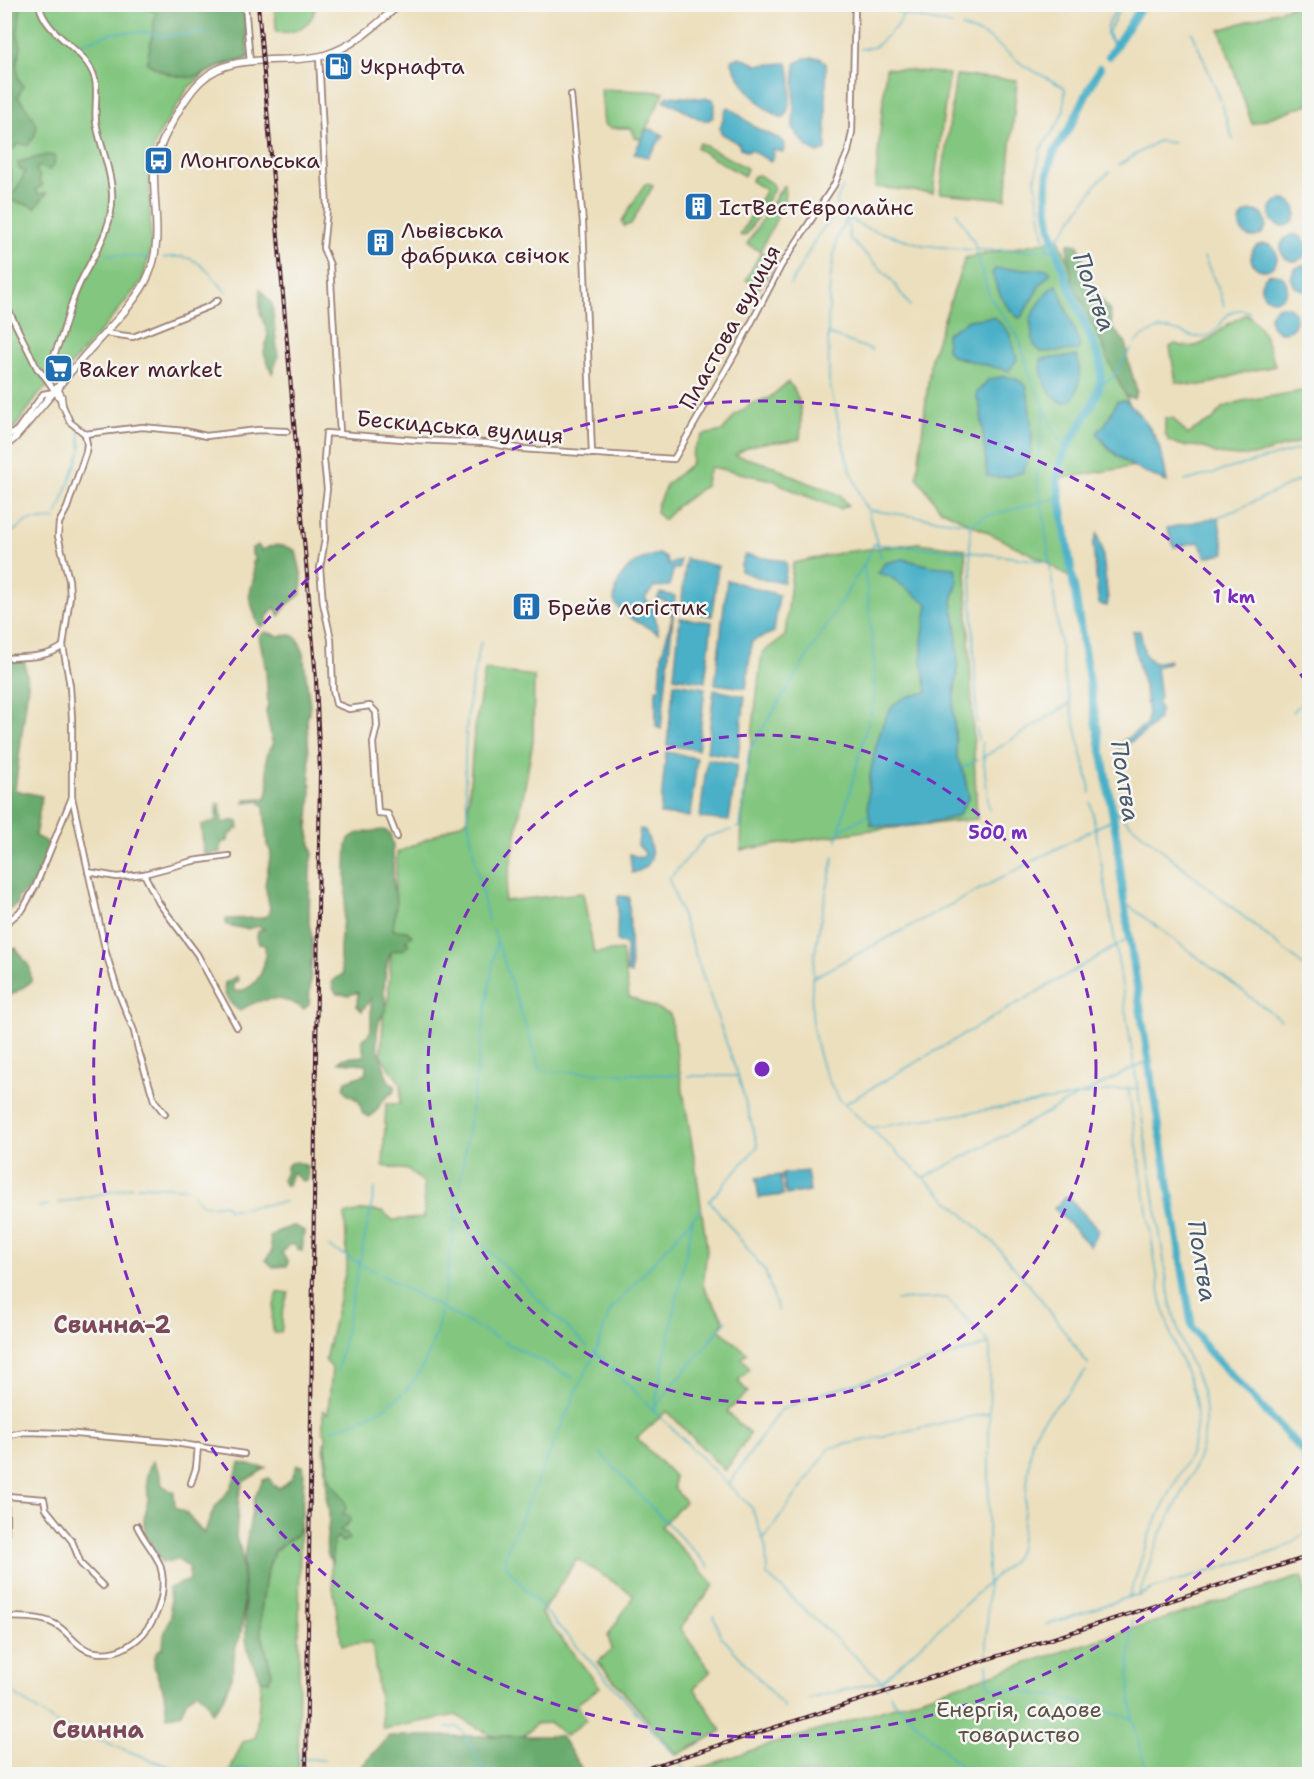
<svg xmlns="http://www.w3.org/2000/svg" width="1314" height="1779" font-family="'Shantell Sans',sans-serif">
<rect width="100%" height="100%" fill="#f6f6f2"/>
<filter id="ink" filterUnits="userSpaceOnUse"><feTurbulence type="fractalNoise" baseFrequency=".0167" numOctaves="2"/><feDisplacementMap in="SourceGraphic" scale="12" xChannelSelector="R" yChannelSelector="G"/><feConvolveMatrix kernelMatrix="1 2 1 2 8 2 1 2 1" color-interpolation-filters="sRGB"/></filter>
<filter id="wash" filterUnits="userSpaceOnUse"><feTurbulence type="fractalNoise" baseFrequency=".008" numOctaves="4" result="noise"/><feDisplacementMap in="SourceGraphic" scale="24" xChannelSelector="R" yChannelSelector="G"/><feGaussianBlur stdDeviation="1.35" result="paint"/><feColorMatrix in="noise" values="0 0 0 0 0 0 0 0 0 0 0 0 0 0 0 0 0 1.4 0 .05"/><feComposite in="paint" operator="in"/></filter>
<g filter="url(#wash)">
<rect width="100%" height="100%" fill="#ecdfbd"/>
<!-- green -->
<g fill="#82c67f" stroke="#667255" stroke-width="1.5">
<path d="M 5,5 L 244,5 L 249,56 L 247,60 L 222,66 L 206,73 L 188,88 L 157,138 L 149,163 L 151,250 L 142,281 L 112,318 L 63,374 L 40,393 L 5,441 Z"/>
<path d="M 275,5 L 315,5 C 315,23 294,37 276,31 Z"/>
<path d="M 1296,5 L 1309,5 L 1309,104 L 1252,124 L 1220,30 Z"/>
<path d="M 886,68 L 949,74 L 933,193 L 875,187 Z"/>
<path d="M 956,75 L 1017,80 L 1006,199 L 940,193 Z"/>
<path d="M 601,89 L 664,92 L 641,139 L 634,138 L 632,128 L 610,128 L 604,124 Z"/>
<path d="M 700,143 L 745,167 L 747,169 L 744,176 L 696,148 Z"/>
<path d="M 759,175 L 772,184 L 774,189 L 747,234 L 743,236 L 740,235 L 766,190 L 751,181 L 754,176 Z"/>
<path d="M 648,183 L 653,186 L 631,224 L 624,226 L 622,221 L 644,185 Z"/>
<path d="M 783,186 L 785,186 L 784,204 L 760,251 L 747,244 Z"/>
<path d="M 1059,239 L 1093,325 L 1142,431 L 1148,464 L 1057,479 L 1073,580 L 1043,560 L 940,509 L 917,477 L 931,358 L 965,258 Z"/>
<path d="M 761,252 L 776,260 L 760,288 L 746,280 Z"/>
<path d="M 1247,314 C 1264,328 1269,346 1275,366 C 1264,369 1253,370 1242,373 C 1217,381 1203,390 1176,382 L 1170,347 L 1175,344 C 1199,352 1208,340 1226,326 C 1232,321 1240,318 1247,314 Z"/>
<path d="M 788,382 C 803,397 802,419 800,439 C 773,445 758,438 735,455 L 774,466 L 798,479 L 831,491 L 840,495 L 848,505 L 840,509 L 796,492 L 773,480 L 711,467 L 707,476 L 706,485 L 676,507 L 664,520 L 656,513 L 657,505 L 667,484 L 691,464 L 693,451 L 703,435 L 723,431 L 735,415 L 753,403 L 769,398 Z"/>
<path d="M 1309,390 L 1309,439 L 1257,455 L 1237,456 L 1218,454 L 1202,447 L 1180,445 L 1169,441 L 1165,433 L 1165,418 L 1173,418 L 1188,435 L 1195,429 L 1213,420 L 1222,408 L 1242,401 Z"/>
<path d="M 918,543 L 965,549 L 977,819 L 864,831 L 741,850 L 742,817 L 762,653 L 785,636 L 793,563 L 844,552 Z"/>
<path d="M 485,670 L 534,676 L 533,741 L 504,901 L 583,893 L 594,953 L 622,950 L 629,997 L 670,1014 L 695,1162 L 707,1249 L 703,1286 L 724,1320 L 719,1329 L 747,1353 L 742,1358 L 750,1369 L 738,1381 L 748,1392 L 727,1412 L 750,1434 L 725,1471 L 667,1411 L 637,1438 L 674,1476 L 674,1488 L 685,1502 L 661,1526 L 714,1585 L 680,1628 L 711,1671 L 694,1688 L 722,1731 L 677,1755 L 598,1662 L 612,1649 L 608,1636 L 634,1595 L 577,1559 L 541,1613 L 600,1687 L 577,1704 L 586,1720 L 566,1736 L 550,1723 L 536,1724 L 511,1747 L 456,1715 L 383,1729 L 372,1642 L 342,1645 L 331,1574 L 330,1534 L 338,1514 L 326,1472 L 326,1434 L 323,1431 L 323,1410 L 328,1414 L 332,1368 L 325,1360 L 347,1265 L 345,1215 L 364,1210 L 383,1212 L 393,1220 L 424,1218 L 424,1183 L 408,1170 L 383,1166 L 386,1104 L 400,1104 L 401,1084 L 381,1056 L 384,1004 L 388,1004 L 397,853 L 467,820 L 474,732 Z"/>
<path d="M 282,1292 L 289,1293 C 286,1299 284,1306 283,1312 C 281,1318 283,1326 281,1332 L 274,1333 C 270,1320 273,1306 278,1293 Z"/>
<path d="M 300,1521 L 298,1774 L 228,1774 L 243,1742 L 256,1737 L 261,1680 L 268,1681 L 272,1674 L 261,1632 L 261,1611 L 266,1576 L 274,1551 L 296,1535 Z"/>
<path d="M 1302,1576 L 1310,1621 L 1309,1774 L 683,1774 L 758,1748 L 814,1732 L 1132,1629 Z"/>
</g>
<!-- forest -->
<g fill="#69ab6e" stroke="#5a654c" stroke-width="1.5">
<path d="M 4,5 L 21,5 L 18,33 L 21,47 L 17,62 L 18,78 L 23,86 L 18,96 C 29,114 47,124 28,145 L 19,144 L 9,152 C 8,165 13,174 11,187 L 4,186 Z"/>
<path d="M 135,5 L 243,5 L 248,56 C 242,62 234,61 227,63 C 218,67 210,72 201,75 C 184,82 161,72 147,63 L 156,12 Z"/>
<path d="M 47,155 L 55,156 L 54,165 L 49,170 L 40,166 L 36,170 L 40,177 L 39,181 L 43,185 L 36,189 L 38,194 L 47,193 L 35,208 C 29,202 18,204 9,200 C 14,191 24,180 25,171 L 19,169 L 18,162 Z"/>
<path d="M 1068,243 L 1078,245 L 1094,288 L 1110,312 L 1112,328 L 1126,343 L 1127,357 L 1137,391 L 1134,398 L 1127,397 L 1110,365 L 1103,344 L 1091,323 L 1083,302 L 1074,289 L 1068,258 Z"/>
<path d="M 260,289 L 272,304 L 278,358 L 272,373 L 264,353 L 268,334 L 260,312 Z"/>
<path d="M 258,545 L 262,551 C 272,543 285,544 296,551 L 302,577 L 301,594 L 287,605 L 279,616 L 275,607 L 267,617 L 267,624 L 261,627 L 257,622 L 249,596 L 254,577 L 253,562 L 256,560 L 252,554 L 252,548 Z"/>
<path d="M 265,632 L 279,636 L 292,635 L 298,639 L 303,652 L 310,706 L 307,720 L 311,794 L 308,828 L 313,855 L 310,868 L 309,924 L 312,937 L 312,955 L 309,1004 L 304,1009 C 283,995 260,996 240,1011 C 230,1004 222,995 225,983 L 237,976 L 238,981 L 233,984 L 235,992 C 259,989 267,967 265,945 L 259,944 L 257,937 L 258,931 L 264,929 L 259,926 L 246,929 L 226,925 L 226,919 L 261,918 L 268,915 L 270,908 L 265,885 L 271,852 L 267,845 L 264,806 L 259,801 L 244,803 L 246,799 L 266,798 C 275,780 257,763 273,745 L 266,712 L 268,705 L 266,670 L 259,636 Z"/>
<path d="M 24,657 L 28,685 L 15,790 L 42,796 L 35,836 L 50,844 L 32,887 L 17,898 L 18,904 L 5,912 L 5,659 Z"/>
<path d="M 220,803 L 222,823 C 228,822 232,819 238,822 L 239,828 L 235,830 L 233,833 L 229,834 L 228,841 L 221,843 L 221,852 L 204,855 L 201,825 L 216,821 L 217,804 Z"/>
<path d="M 384,830 L 390,833 L 393,846 L 393,887 L 397,900 L 393,930 L 407,931 L 412,936 L 405,941 L 409,944 L 404,949 L 391,952 C 386,963 385,977 384,989 C 383,995 387,1001 386,1008 C 385,1014 379,1019 378,1025 C 375,1043 378,1050 384,1067 C 387,1076 385,1080 395,1086 L 393,1093 C 378,1099 380,1112 369,1117 L 363,1114 L 359,1101 L 347,1094 L 344,1088 L 346,1081 L 366,1074 L 366,1064 L 339,1062 L 344,1058 L 364,1056 L 362,1041 L 371,1031 L 371,998 L 362,1011 L 357,1006 L 358,992 L 349,995 L 337,994 L 333,988 L 332,981 L 343,974 C 335,954 345,916 346,895 C 346,886 345,842 349,839 C 356,831 374,831 384,830 Z"/>
<path d="M 16,948 L 30,968 L 31,982 L 5,999 L 5,952 Z"/>
<path d="M 297,1162 L 307,1166 L 308,1180 L 302,1181 L 292,1172 L 288,1185 L 285,1185 L 282,1180 L 287,1171 L 286,1168 L 290,1163 Z"/>
<path d="M 291,1226 L 295,1226 L 304,1231 L 302,1251 L 299,1250 L 295,1245 L 288,1245 L 282,1253 L 288,1262 L 287,1266 L 273,1267 L 266,1260 L 272,1251 L 270,1237 C 279,1227 286,1231 291,1226 Z"/>
<path d="M 324,1442 C 330,1454 326,1470 331,1481 C 337,1493 352,1501 343,1515 L 349,1515 L 350,1521 L 340,1531 L 347,1533 L 349,1539 L 342,1542 L 338,1537 L 333,1542 L 332,1562 C 321,1550 330,1529 329,1514 C 329,1505 324,1499 327,1489 Z"/>
<path d="M 152,1461 L 159,1472 L 162,1485 L 174,1493 L 175,1507 L 186,1513 L 204,1534 L 214,1509 L 231,1488 L 240,1463 L 266,1468 L 243,1482 L 239,1496 L 236,1537 L 241,1551 L 244,1591 L 243,1619 L 240,1637 L 235,1649 L 232,1677 L 221,1702 L 212,1713 L 206,1700 L 197,1691 L 187,1700 L 181,1713 L 167,1717 C 166,1709 165,1700 164,1693 C 160,1677 149,1669 157,1651 L 163,1648 L 164,1635 L 171,1616 L 169,1588 L 190,1580 L 188,1567 L 178,1560 L 162,1563 L 145,1534 L 144,1521 L 148,1500 L 147,1474 Z"/>
<path d="M 297,1465 L 303,1466 L 304,1473 L 302,1514 L 299,1528 L 296,1535 L 274,1551 L 266,1576 L 261,1611 L 261,1632 L 272,1674 L 268,1681 L 261,1680 L 249,1654 L 246,1640 L 243,1562 L 254,1499 L 263,1480 L 269,1478 L 273,1485 L 279,1488 L 292,1478 Z"/>
<path d="M 389,1736 L 561,1736 L 585,1774 L 355,1774 Z"/>
</g>
<!-- water -->
<g fill="#48b0c7" stroke="#496879" stroke-width="1.5">
<path d="M 740,57 L 757,65 L 787,63 C 793,77 792,105 784,118 C 761,112 739,82 731,60 Z"/>
<path d="M 805,58 L 821,58 L 826,64 L 826,150 L 818,153 L 810,149 L 798,136 L 793,127 L 795,64 Z"/>
<path d="M 668,96 L 713,99 L 715,105 L 713,117 L 709,120 L 702,120 L 664,100 Z"/>
<path d="M 729,107 L 756,128 L 782,140 L 785,147 L 783,152 L 773,150 L 774,156 L 770,161 L 751,150 L 747,152 L 740,148 L 739,144 L 721,133 L 720,128 L 726,109 Z"/>
<path d="M 650,129 L 662,134 L 663,136 L 648,157 L 634,154 L 646,130 Z"/>
<circle cx="1283" cy="213" r="13"/>
<circle cx="1253" cy="224" r="13"/>
<circle cx="1294" cy="248" r="13"/>
<circle cx="1264" cy="257" r="13"/>
<path d="M 1303,265 L 1310,267 L 1309,289 L 1304,291 L 1295,287 L 1291,278 L 1294,269 Z"/>
<path d="M 995,269 L 1048,269 L 1051,272 L 1040,285 L 1022,316 L 1019,318 C 1004,307 997,290 992,273 Z"/>
<circle cx="1274" cy="287" r="13"/>
<path d="M 1057,285 L 1080,346 L 1077,350 L 1041,352 L 1034,345 L 1030,320 L 1043,297 L 1052,287 Z"/>
<circle cx="1283" cy="319" r="13"/>
<path d="M 993,317 C 1011,330 1012,339 1017,359 L 1009,371 L 952,356 L 947,349 L 946,334 L 969,320 Z"/>
<path d="M 1077,356 C 1081,371 1080,387 1072,400 L 1064,403 C 1047,396 1040,376 1041,359 Z"/>
<path d="M 1005,376 C 1013,378 1020,379 1026,386 C 1028,388 1033,441 1032,445 C 1030,455 1027,463 1023,472 C 1009,477 1001,479 987,476 L 981,411 L 976,394 L 988,380 Z"/>
<path d="M 1117,401 L 1126,401 C 1153,426 1162,444 1167,482 C 1139,470 1113,459 1097,433 L 1106,423 Z"/>
<path d="M 1218,517 L 1225,553 L 1206,557 L 1199,542 L 1174,547 L 1167,528 Z"/>
<path d="M 1097,534 L 1102,549 L 1108,600 L 1107,606 L 1099,604 L 1098,598 L 1093,544 Z"/>
<path d="M 659,554 L 666,558 L 669,565 L 680,560 L 679,569 L 672,569 L 673,571 L 669,586 L 654,587 L 645,598 L 654,610 L 658,633 C 642,623 624,619 614,601 C 616,573 633,559 659,554 Z"/>
<path d="M 745,555 L 784,561 L 787,565 L 784,582 L 765,580 L 741,571 L 741,565 Z"/>
<path d="M 686,559 L 718,566 L 712,616 L 681,610 Z"/>
<path d="M 903,559 L 931,566 L 955,568 L 958,581 L 952,601 L 956,625 L 958,661 L 953,709 L 957,758 L 964,774 L 969,797 L 958,816 C 930,824 899,830 871,825 C 870,818 868,809 868,802 C 868,778 878,719 896,703 C 906,695 916,695 927,692 L 922,662 L 922,640 L 928,604 L 889,576 L 878,573 L 885,563 Z"/>
<path d="M 727,580 L 779,595 L 774,632 L 752,641 L 746,688 L 715,684 Z"/>
<path d="M 660,593 L 675,596 L 661,729 L 656,727 L 656,690 L 660,687 L 662,654 L 672,618 L 670,606 L 664,600 L 657,599 Z"/>
<path d="M 680,618 L 712,622 L 705,682 L 674,677 Z"/>
<path d="M 1133,631 L 1140,631 L 1145,655 L 1154,663 L 1169,660 L 1170,662 L 1156,667 L 1160,698 L 1157,701 C 1158,704 1160,708 1160,711 C 1160,726 1132,741 1120,748 L 1116,746 L 1147,724 C 1151,693 1134,663 1133,631 Z"/>
<path d="M 674,683 L 705,688 L 698,750 L 667,745 Z"/>
<path d="M 714,690 L 745,696 L 738,757 L 707,752 Z"/>
<path d="M 666,752 L 697,758 L 690,817 L 660,814 Z"/>
<path d="M 707,759 L 737,764 L 729,821 L 700,818 Z"/>
<path d="M 640,829 L 645,830 C 653,849 658,867 632,873 L 630,854 L 641,858 L 646,854 L 638,845 Z"/>
<path d="M 618,896 L 629,897 L 631,974 L 627,972 L 626,945 L 617,941 Z"/>
<path d="M 807,1171 L 810,1191 L 786,1195 L 782,1174 Z"/>
<path d="M 780,1175 L 783,1195 L 759,1198 L 756,1178 Z"/>
<path d="M 1067,1196 L 1099,1230 L 1090,1246 L 1054,1208 Z"/>
</g>
<g fill="none" stroke-linecap="round" stroke-linejoin="round">
<!-- stream -->
<g stroke="#48b0c7" stroke-width="1.5">
<path d="M 893,8 L 902,14 L 952,25"/>
<path d="M 962,27 L 988,37 L 1023,65 L 1065,88 L 1064,109 L 1058,124 L 1041,148 L 1035,179 L 1043,233 L 1046,244 L 1050,250"/>
<path d="M 1192,32 L 1221,101 L 1233,140"/>
<path d="M 76,45 L 112,33 L 146,32 L 157,36 L 210,33"/>
<path d="M 1118,45 L 1111,40 L 1108,33 L 1122,4"/>
<path d="M 1116,46 C 1097,34 1111,19 1120,4"/>
<path d="M 860,49 L 875,47 L 899,24 L 902,16"/>
<path d="M 1119,165 L 1158,141 L 1174,143"/>
<path d="M 843,187 L 837,200 L 838,208 L 847,219 L 850,239 L 890,278 L 910,306"/>
<path d="M 956,212 L 974,242 L 989,296 L 1019,338 L 1031,378 L 1065,453"/>
<path d="M 847,219 L 837,237 L 830,280 L 828,323 L 829,381 L 847,460 L 863,503 L 868,510 L 971,524 L 983,517 L 1060,497"/>
<path d="M 1055,243 L 1099,181 L 1110,172"/>
<path d="M 107,254 L 148,258"/>
<path d="M 1204,257 L 1221,295 L 1224,306"/>
<path d="M 164,258 C 198,252 205,269 226,292"/>
<path d="M 790,285 L 818,235 L 837,212 L 866,228 L 923,245 L 970,250 L 1057,250"/>
<path d="M 828,334 L 872,350"/>
<path d="M 1135,343 C 1154,327 1163,325 1186,334 C 1192,337 1198,338 1205,337 C 1226,331 1221,302 1250,312"/>
<path d="M 1100,385 L 1113,377 L 1131,349"/>
<path d="M 1044,407 L 1037,477 L 1044,519 L 1065,681 L 1091,793"/>
<path d="M 79,431 L 81,450"/>
<path d="M 1185,481 L 1310,446"/>
<path d="M 868,512 L 881,557"/>
<path d="M 57,515 L 80,453"/>
<path d="M 1215,518 L 1236,510 L 1310,475"/>
<path d="M 970,526 L 970,549 L 977,723"/>
<path d="M 4,533 L 16,530 L 27,521 L 55,519"/>
<path d="M 481,642 C 467,695 462,753 467,808 C 470,846 481,884 488,921"/>
<path d="M 1293,712 L 1310,694"/>
<path d="M 977,729 L 978,740"/>
<path d="M 982,742 L 989,810"/>
<path d="M 982,758 L 1069,704"/>
<path d="M 960,769 L 978,760"/>
<path d="M 1091,803 L 1116,947 L 1170,1300 C 1175,1318 1179,1336 1186,1353 C 1192,1367 1200,1380 1203,1395 C 1214,1452 1183,1487 1160,1536 C 1151,1555 1146,1576 1139,1596"/>
<path d="M 1112,809 L 1310,971"/>
<path d="M 736,828 L 740,827 L 749,751 L 863,566"/>
<path d="M 840,830 L 870,814"/>
<path d="M 837,840 L 874,700 L 874,656 L 864,565 L 874,544 L 970,552 L 1050,562"/>
<path d="M 834,856 C 818,935 790,1027 840,1100 L 992,1241 L 1040,1298 L 1088,1364"/>
<path d="M 1124,902 L 1281,1020"/>
<path d="M 493,929 L 541,1071 L 680,1075"/>
<path d="M 812,978 L 1109,821"/>
<path d="M 688,1076 L 738,1076"/>
<path d="M 1128,1088 L 1161,1300 C 1166,1318 1171,1337 1178,1354 C 1195,1392 1204,1413 1190,1454 L 1151,1530 L 1129,1597"/>
<path d="M 1081,1095 L 1149,1060"/>
<path d="M 846,1103 L 1130,938"/>
<path d="M 871,1128 L 1128,1088 L 1136,1089"/>
<path d="M 924,1178 L 1076,1097"/>
<path d="M 460,1184 L 496,943"/>
<path d="M 137,1186 L 188,1188"/>
<path d="M 193,1193 C 206,1212 207,1205 225,1204 L 229,1210 L 285,1202"/>
<path d="M 710,1201 L 765,1271 L 778,1311"/>
<path d="M 708,1202 L 758,1146 L 738,1076 L 669,879 L 706,837 L 731,830"/>
<path d="M 59,1203 L 132,1187"/>
<path d="M 39,1207 L 48,1205"/>
<path d="M 455,1218 L 587,1347"/>
<path d="M 455,1221 L 458,1192"/>
<path d="M 329,1247 L 376,1272"/>
<path d="M 381,1275 L 497,1338"/>
<path d="M 896,1300 L 946,1298 L 988,1341 L 990,1350 L 987,1655"/>
<path d="M 503,1341 L 573,1378"/>
<path d="M 593,1350 L 752,1508 L 766,1548 L 767,1575 L 882,1681 L 886,1687"/>
<path d="M 337,1372 L 375,1188"/>
<path d="M 654,1408 L 727,1320"/>
<path d="M 654,1409 L 693,1219"/>
<path d="M 331,1430 C 355,1422 382,1412 401,1395 C 443,1357 445,1281 454,1228"/>
<path d="M 600,1453 L 709,1567"/>
<path d="M 730,1483 L 775,1417 L 781,1410 L 807,1398 L 989,1344"/>
<path d="M 764,1539 L 830,1448 L 988,1413"/>
<path d="M 714,1616 L 720,1635 L 785,1708"/>
<path d="M 1133,1620 C 1125,1673 1130,1725 1148,1774"/>
<path d="M 1046,1625 L 1129,1597 L 1139,1596 L 1152,1589 L 1280,1550 L 1310,1530"/>
<path d="M 987,1663 L 988,1680 L 991,1687 L 1063,1698 L 1094,1707"/>
<path d="M 4,1687 L 57,1724 L 188,1774"/>
<path d="M 890,1694 L 893,1700 L 968,1774"/>
<path d="M 808,1699 L 882,1681 L 1013,1560 L 1020,1546 L 1032,1439 L 1040,1424 L 1086,1371"/>
<path d="M 1103,1710 L 1133,1719"/>
<path d="M 447,1728 L 458,1727 L 464,1733 L 486,1774"/>
<path d="M 675,1755 L 528,1592 L 506,1566 L 505,1559 L 507,1550 L 580,1383 L 596,1352 L 610,1311 L 701,1209"/>
<path d="M 296,1758 L 325,1760"/>
<path d="M 680,1763 L 690,1774"/>
<path d="M 221,1774 L 249,1767"/>
</g>
<!-- river -->
<g stroke="#48b0c7" stroke-width="8">
<path d="M 1109,56 L 1143,4"/>
<path d="M 1100,68 C 1089,88 1080,109 1069,129 C 1063,139 1054,149 1051,160 C 1032,221 1079,305 1100,361 C 1108,408 1060,436 1057,479 L 1088,675 L 1116,833 L 1124,902 L 1150,1071 L 1192,1327 L 1207,1349 L 1299,1447 L 1305,1456 L 1310,1487"/>
</g>
</g>
</g>
<g filter="url(#ink)">
<g fill="none" stroke-linecap="round" stroke-linejoin="round">
<defs>
<g id="minor">
<path d="M 39,4 C 45,36 84,47 94,76 C 99,88 94,108 96,122 C 100,146 111,168 112,193 C 114,230 92,256 78,287 C 71,302 67,319 62,335 C 57,349 50,363 46,378 L 60,399 L 70,422 L 85,434"/>
<path d="M 245,4 L 250,62"/>
<path d="M 319,57 L 327,209 L 323,248 L 330,265 L 340,433"/>
<path d="M 571,95 L 583,223 L 592,454"/>
<path d="M 4,301 L 37,368 L 46,378"/>
<path d="M 105,333 L 133,337 L 210,306 L 218,300"/>
<path d="M 85,434 L 87,444 L 86,452 L 67,508 L 59,523 L 58,536 L 69,580 L 70,596 L 63,646 L 70,686 L 72,718 L 72,797 L 106,953 L 118,992 L 134,1031 L 138,1049 L 154,1100 L 165,1114"/>
<path d="M 85,434 L 142,427 L 185,431 L 206,436 L 258,430 L 287,431"/>
<path d="M 4,439 L 17,430 L 43,394 L 54,392"/>
<path d="M 4,658 C 23,657 48,658 63,646"/>
<path d="M 397,837 L 388,814 L 378,813 L 373,743 L 377,726 L 376,712 L 370,706 L 349,709 L 336,704 L 333,690 L 331,639 L 323,603 L 320,568 L 325,539 L 324,514 L 327,489 L 324,460 L 326,433 L 415,440 L 487,443 L 522,449 L 674,459 L 737,350 L 781,266 L 834,185 L 848,152 L 852,132 L 855,4"/>
<path d="M 88,872 L 117,877 L 144,874 L 193,861 L 229,856"/>
<path d="M 144,874 L 159,903 L 197,954 L 237,1027"/>
<path d="M 4,925 L 23,909 L 36,885 L 72,797"/>
<path d="M 4,1436 L 25,1432 L 64,1433 L 169,1442 L 244,1454"/>
<path d="M 6,1436 L 6,1672"/>
<path d="M 191,1483 L 196,1468 L 198,1446"/>
<path d="M 6,1496 L 44,1499 L 46,1509 L 72,1541 L 81,1564 L 103,1586"/>
<path d="M 4,1617 C 23,1618 42,1616 58,1626 C 71,1635 78,1649 94,1652 C 139,1660 173,1605 160,1565 C 156,1554 143,1539 137,1526"/>
</g>
<g id="major">
<path d="M 60,385 L 58,390 L 61,396 L 62,405"/>
<path d="M 4,447 L 14,439 C 41,408 66,376 93,346 C 111,326 139,299 149,274 C 163,241 153,206 154,171 C 155,148 185,95 202,80 C 234,50 287,66 325,55 C 355,46 377,24 400,4"/>
</g>
</defs>
<!-- minor casing -->
<use href="#minor" stroke="#9b7f74" stroke-width="8"/>
<!-- major casing -->
<use href="#major" stroke="#9b7f74" stroke-width="9"/>
<!-- minor -->
<use href="#minor" stroke="#fff" stroke-width="4.5"/>
<!-- major -->
<use href="#major" stroke="#fff" stroke-width="6"/>
<defs>
<g id="rail">
<path d="M 258,4 L 316,679 L 320,771 L 306,1774"/>
<path d="M 629,1774 L 1310,1556"/>
</g>
</defs>
<!-- rail casing -->
<use href="#rail" stroke="#4a1f2b" stroke-width="4"/>
<!-- rail -->
<use href="#rail" stroke="#f6f6f2" stroke-width="1.5" stroke-dasharray="4.5" stroke-linecap="butt"/>
</g>
</g>
<!-- distance rings -->
<g fill="none" stroke="#7b2cbf" stroke-width="3" stroke-dasharray="10 8">
<circle cx="762" cy="1069" r="334"/>
<path d="M1309 1452A668 668 0 1 1 1309 686"/>
</g>
<!-- icons -->
<defs>
<symbol id="fuel-square" viewBox="-11 -11 22 22"><rect x="-9" y="-9" width="18" height="18" rx="4" fill="#1f6fb2" stroke="#f6f6f2"/><path d="M-5.5-6h7V0h2V4h1.3V-2.5L3-4.5l.8-.8L6-3V5H2.5V1h-1V6h-7ZM-4.2-4.7v3.2H.2V-4.7Z" fill="#fff"/></symbol>
<symbol id="bus-square" viewBox="-11 -11 22 22"><rect x="-9" y="-9" width="18" height="18" rx="4" fill="#1f6fb2" stroke="#f6f6f2"/><path d="M-5-6H5V4H4V6H2V4H-2V6H-4V4H-5ZM-3.5-4V0h7V-4ZM-3.5 1.2v1.5H-2V1.2ZM2 1.2v1.5H3.5V1.2Z" fill="#fff"/></symbol>
<symbol id="building-square" viewBox="-11 -11 22 22"><rect x="-9" y="-9" width="18" height="18" rx="4" fill="#1f6fb2" stroke="#f6f6f2"/><path d="M-4-6H4V6H1V3H-1V6H-4ZM-2.5-4.3h1.7v1.8h-1.7ZM.8-4.3h1.7v1.8H.8ZM-2.5-1h1.7V.8h-1.7ZM.8-1h1.7V.8H.8Z" fill="#fff"/></symbol>
<symbol id="supermarket-square" viewBox="-11 -11 22 22"><rect x="-9" y="-9" width="18" height="18" rx="4" fill="#1f6fb2" stroke="#f6f6f2"/><path d="M-6-5.5h2.5l.6 2H6L4.5 2H-2.5L-4.4-4H-6ZM-1.5 3.2a1.3 1.3 0 1 0 .1 0ZM3 3.2a1.3 1.3 0 1 0 .1 0Z" fill="#fff"/></symbol>
</defs>
<g fill-rule="evenodd">
<use href="#fuel-square" x="322" y="50" width="33" height="33"/>
<use href="#bus-square" x="142" y="144" width="33" height="33"/>
<use href="#building-square" x="682" y="190" width="33" height="33"/>
<use href="#building-square" x="364" y="226" width="33" height="33"/>
<use href="#supermarket-square" x="42" y="352" width="33" height="33"/>
<use href="#building-square" x="510" y="590" width="33" height="33"/>
</g>
<g text-anchor="middle" dominant-baseline="central" stroke-width="5" stroke-linejoin="round" paint-order="stroke">
<!-- poi labels -->
<g font-size="22" fill="#4a1f2b" stroke="#f6f6f2" text-anchor="start">
<text x="360" y="66">Укрнафта</text>
<text x="180" y="160">Монгольська</text>
<text x="719" y="207">ІстВестЄвролайнс</text>
<text x="401" y="230">Львівська<tspan x="401" dy="25">фабрика свічок</tspan></text>
<text x="79" y="369">Baker market</text>
<text x="547" y="607">Брейв логістик</text>
</g>
<!-- street labels -->
<g font-size="22" fill="#4a1f2b" stroke="#f6f6f2">
<text transform="translate(730 327) rotate(-61)">Пластова вулиця</text>
<text transform="translate(460 427) rotate(5)">Бескидська вулиця</text>
</g>
<!-- park labels -->
<g font-size="22" fill="#5b5144" stroke="#f6f6f2">
<text x="1019" y="1709">Енергія, садове<tspan x="1019" dy="25">товариство</tspan></text>
</g>
<!-- water labels -->
<g font-size="24" font-style="italic" fill="#495969" stroke="#f6f6f2">
<text transform="translate(1094 292) rotate(70)">Полтва</text>
<text transform="translate(1125 781) rotate(81)">Полтва</text>
<text transform="translate(1202 1261) rotate(81)">Полтва</text>
</g>
<!-- neighbourhood labels -->
<g font-size="24" font-weight="bold" fill="#7b4958" stroke="#f6f6f2">
<text x="112" y="1325">Свинна-2</text>
<text x="98" y="1730">Свинна</text>
</g>
</g>
<circle cx="762" cy="1069" r="9" fill="#7b2cbf" stroke="#f6f6f2" stroke-width="3"/>
<g font-size="18" text-anchor="middle" font-weight="bold" fill="#7b2cbf" stroke="#f6f6f2" stroke-width="5" stroke-linejoin="round" paint-order="stroke">
<text x="1234" y="603">1 km</text>
<text x="998" y="839">500 m</text>
</g>
<!-- margin -->
<rect width="1314" height="1779" fill="none" stroke="#f6f6f2" stroke-width="24"/>
</svg>
